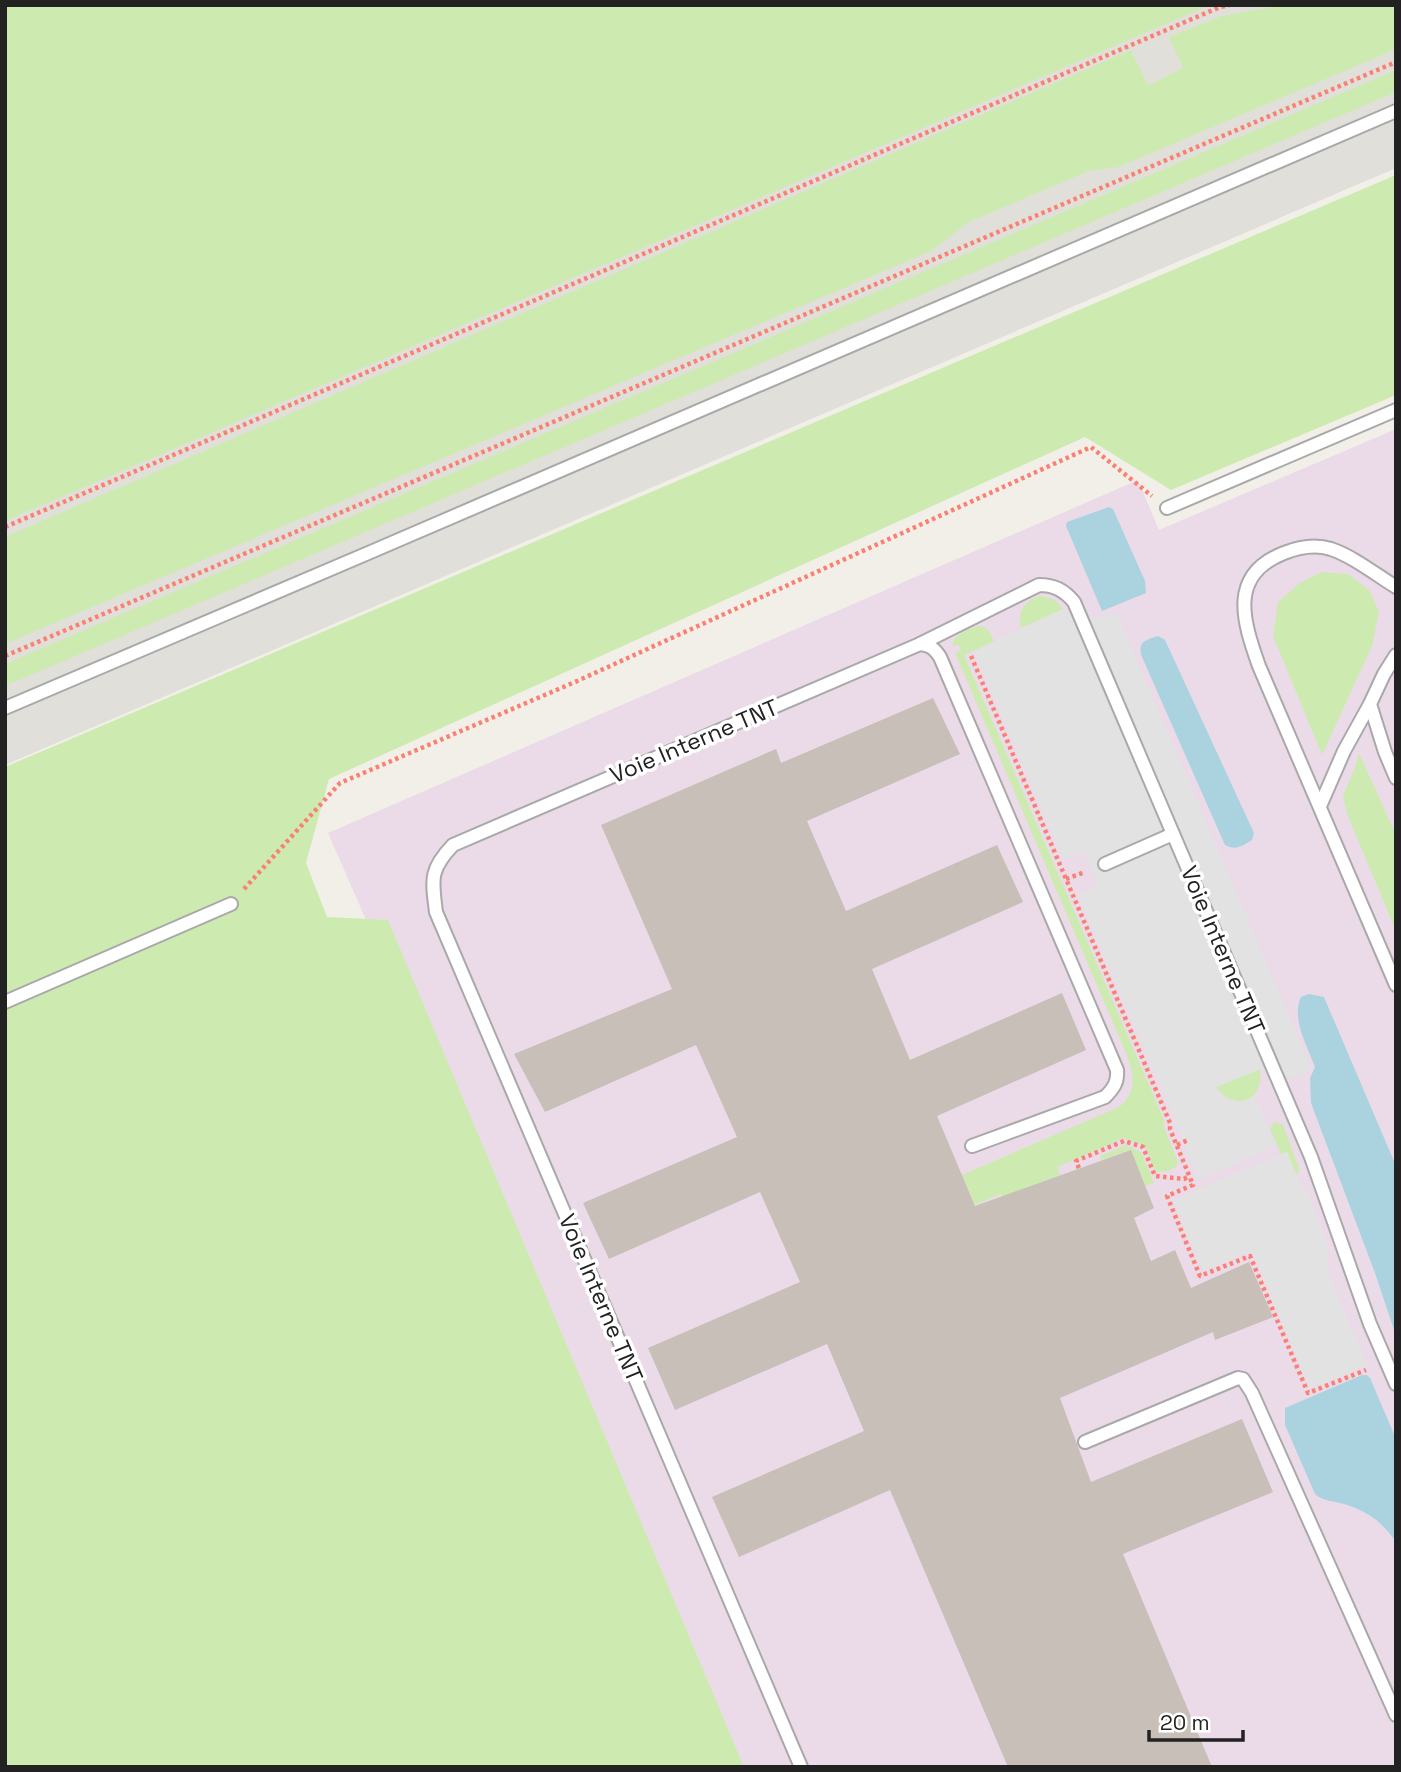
<svg xmlns="http://www.w3.org/2000/svg" width="1401" height="1772" font-family="'Space Grotesk',sans-serif">
<rect width="100%" height="100%" fill="#f2efe9"/>
<!-- industrial -->
<path fill="#ebdbe8" d="M 1396,429 L 1396,1767 L 736,1767 L 328,833 L 1138,480 L 1159,530 Z"/>
<!-- airport -->
<path fill="#e1dfda" d="M 5,5 L 1396,5 L 1396,168 L 5,765 Z"/>
<!-- grass -->
<g fill="#cdebb0">
<path d="M 5,5 L 1210,5 L 5,521 Z"/>
<path d="M 1286,5 L 1396,5 L 1396,49 L 1119,167 L 1089,171 L 969,222 L 931,251 L 5,644 L 5,537 L 1131,50 L 1148,86 L 1183,68 L 1169,37 L 1221,16 Z"/>
<path d="M 1396,70 L 1396,92 L 5,686 L 5,664 Z"/>
<path d="M 1396,175 L 1396,395 L 1171,490 L 1085,437 L 329,779 L 306,863 L 327,917 L 388,920 L 744,1767 L 5,1767 L 5,767 Z"/>
<path d="M 1322,572 L 1348,574 L 1369,590 L 1379,612 L 1372,646 L 1322,755 L 1273,636 L 1278,602 L 1301,582 Z"/>
<path d="M 1039,596 C 1049,597 1058,600 1063,609 L 1021,628 C 1017,611 1024,602 1039,596 Z"/>
<path d="M 979,626 C 989,627 991,634 994,642 L 964,655 L 1165,1122 L 1163,1124 L 1178,1163 C 1173,1172 1165,1172 1155,1171 L 1145,1146 L 1124,1138 L 1057,1167 L 1060,1175 L 1002,1197 L 1001,1194 L 975,1205 L 962,1175 L 1119,1107 C 1142,1088 1131,1066 1122,1044 L 955,653 L 961,650 L 959,645 L 953,646 L 952,643 C 958,633 968,629 979,626 Z"/>
<path d="M 1359,753 L 1396,835 L 1396,931 L 1347,814 L 1343,796 L 1355,767 Z"/>
<path d="M 1260,1069 C 1265,1101 1234,1113 1216,1087 Z"/>
<path d="M 1276,1122 L 1283,1125 L 1299,1168 L 1299,1172 L 1296,1174 L 1287,1152 L 1281,1154 L 1270,1129 L 1273,1123 Z"/>
<path d="M 1126,1145 L 1141,1152 L 1154,1183 L 1145,1186 L 1130,1150 L 1101,1160 L 1100,1156 Z"/>
</g>
<!-- parking -->
<g fill="#e2e2e2">
<path d="M 1063,609 L 1098,619 L 1116,612 L 1312,1070 L 1292,1078 L 1260,1069 L 1216,1087 L 1221,1094 L 1228,1099 L 1237,1101 L 1247,1100 L 1255,1095 L 1276,1146 L 1198,1180 L 1178,1127 L 1078,895 L 1098,886 L 1084,851 L 1063,859 L 974,651 Z"/>
<path d="M 1287,1152 L 1296,1174 L 1310,1199 L 1327,1244 L 1328,1274 L 1367,1365 L 1310,1389 L 1252,1251 L 1203,1271 L 1173,1200 Z"/>
</g>
<!-- water -->
<g fill="#aad3df">
<path d="M 1109,507 L 1113,509 L 1145,581 L 1146,593 L 1102,611 L 1066,526 L 1067,522 Z"/>
<path d="M 1158,636 L 1165,640 L 1254,833 L 1252,840 C 1242,846 1236,851 1225,845 L 1142,657 C 1137,642 1145,640 1158,636 Z"/>
<path d="M 1309,994 L 1324,997 L 1396,1166 L 1396,1336 L 1375,1273 L 1311,1103 L 1310,1078 L 1315,1067 C 1307,1045 1291,1019 1301,997 Z"/>
<path d="M 1362,1375 L 1367,1375 L 1370,1378 L 1396,1439 L 1396,1542 C 1383,1523 1369,1512 1347,1505 C 1337,1501 1323,1502 1315,1494 L 1285,1425 L 1285,1408 Z"/>
</g>
<!-- building -->
<path fill="#c7bfb8" d="M 933,698 L 960,754 L 807,821 L 846,911 L 997,845 L 1023,902 L 872,969 L 910,1060 L 1062,993 L 1086,1050 L 937,1116 L 975,1206 L 1131,1150 L 1154,1208 L 1134,1218 L 1151,1261 L 1175,1250 L 1191,1288 L 1249,1262 L 1273,1317 L 1215,1340 L 1213,1332 L 1060,1398 L 1091,1482 L 1242,1419 L 1273,1492 L 1123,1554 L 1212,1767 L 1008,1767 L 890,1490 L 739,1557 L 712,1497 L 864,1431 L 827,1344 L 675,1410 L 648,1348 L 800,1282 L 760,1192 L 609,1259 L 583,1203 L 737,1137 L 696,1045 L 545,1112 L 514,1054 L 672,989 L 601,825 L 776,749 L 781,763 Z"/>
<g fill="none" stroke-linecap="round" stroke-linejoin="round">
<defs>
<g id="lane">
<path d="M 1167,508 L 1396,410"/>
<path d="M 1396,587 C 1375,574 1354,557 1331,549 C 1315,544 1299,547 1284,553 C 1228,575 1243,621 1259,666 L 1396,985"/>
<path d="M 920,644 C 930,645 934,648 940,657 L 1117,1070 C 1118,1082 1114,1088 1105,1097 L 972,1146"/>
<path d="M 1396,655 L 1384,674 L 1370,704 L 1385,752 L 1396,778"/>
<path d="M 5,708 L 366,554 L 1396,111"/>
<path d="M 1320,806 L 1344,751 L 1370,704"/>
<path d="M 1105,864 L 1173,834"/>
<path d="M 5,1002 L 231,904"/>
<path d="M 1085,1442 L 1238,1378 L 1243,1379 L 1252,1393 L 1396,1715"/>
<path d="M 801,1767 L 436,912 C 432,880 429,870 453,845 L 920,644 L 1039,585 C 1054,585 1064,590 1074,602 L 1311,1157 L 1370,1324 L 1396,1384"/>
</g>
</defs>
<!-- lane casing -->
<use href="#lane" stroke="#a9a9a9" stroke-width="16"/>
<!-- path -->
<g stroke="#fa8072" stroke-width="4.5" stroke-dasharray="3.5 3.5" stroke-linecap="butt">
<path d="M 5,527 L 1220,7 L 1230,5"/>
<path d="M 5,656 L 1396,62"/>
<path d="M 971,656 L 1170,1123 L 1170,1129 L 1193,1185 L 1167,1196 L 1200,1276 L 1250,1256 L 1308,1393 L 1366,1370"/>
<path d="M 1066,879 L 1085,872"/>
<path d="M 244,889 L 340,783 L 575,682 L 1091,447 L 1152,496"/>
<path d="M 1177,1145 L 1188,1140"/>
<path d="M 1079,1168 L 1076,1161 L 1124,1141 L 1143,1147 L 1155,1176 L 1184,1179 L 1189,1176"/>
</g>
<!-- lane -->
<use href="#lane" stroke="#fff" stroke-width="12"/>
</g>
<g text-anchor="middle" dominant-baseline="central" stroke-width="7" stroke-linejoin="round" paint-order="stroke">
<!-- street labels -->
<g font-size="23" fill="#222" stroke="#fff">
<text transform="translate(694 741) rotate(-23)">Voie Interne TNT</text>
<text transform="translate(1223 950) rotate(67)">Voie Interne TNT</text>
<text transform="translate(601 1298) rotate(67)">Voie Interne TNT</text>
</g>
</g>
<!-- border -->
<rect width="1401" height="1772" fill="none" stroke="#222222" stroke-width="14"/>
<!-- scale -->
<path d="M1149 1730v10h94v-10" fill="none" stroke="#222222" stroke-width="3.5"/>
<text x="1160" y="1730" font-size="21" fill="#222222" stroke="#ffffff" stroke-width="5" paint-order="stroke">20 m</text>
</svg>
